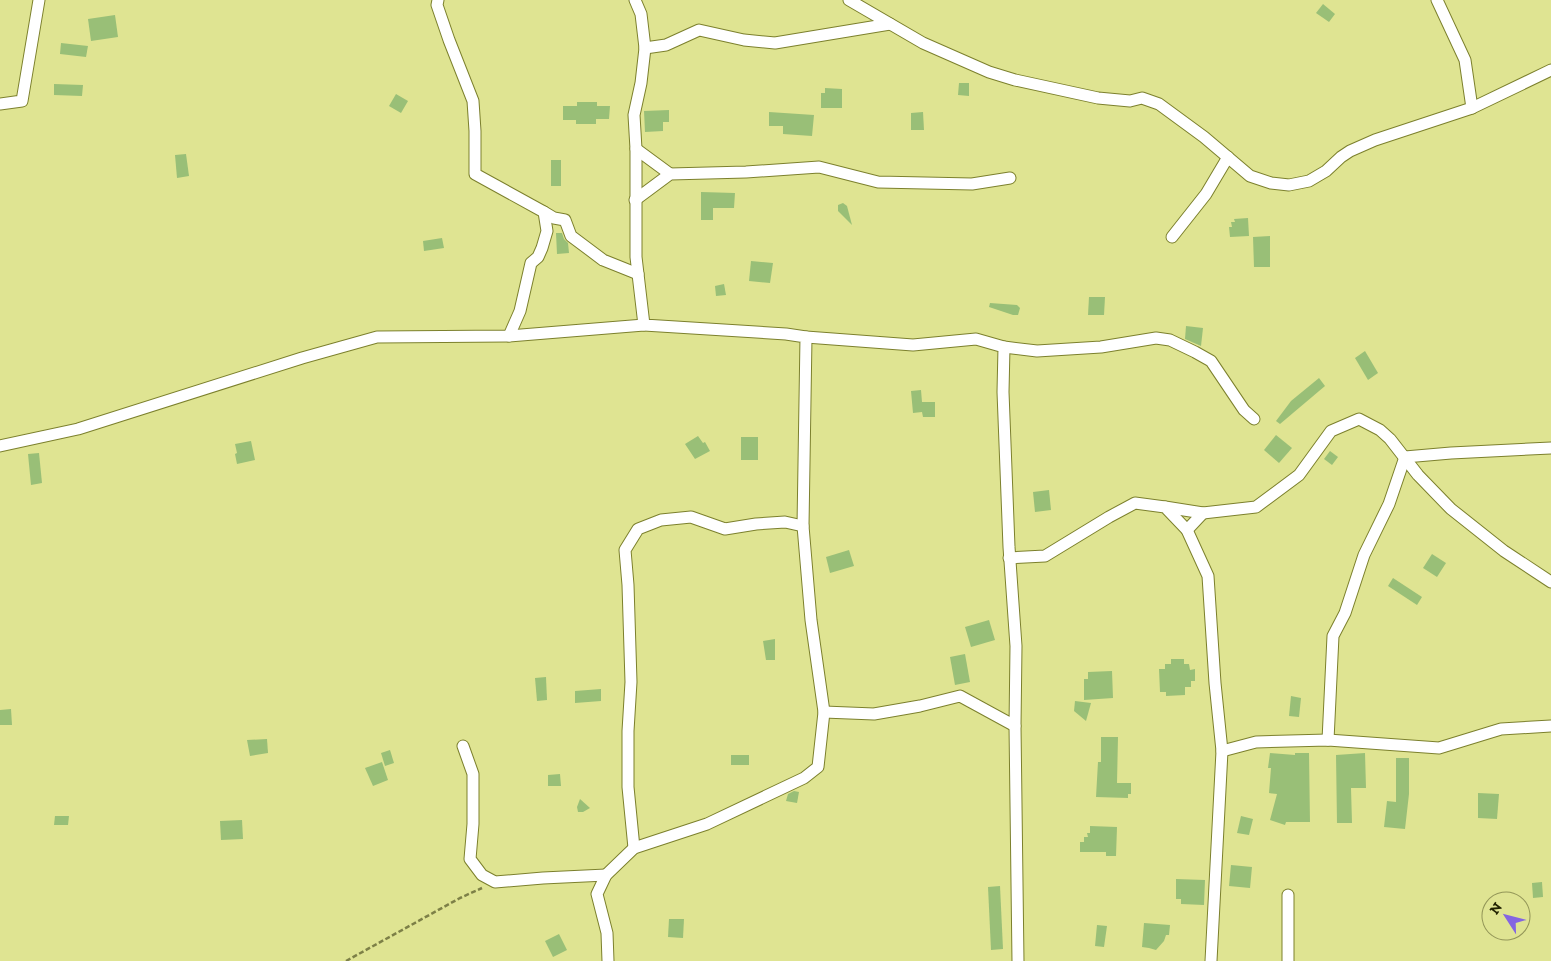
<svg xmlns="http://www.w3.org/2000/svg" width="1551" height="961" font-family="'Zilla Slab',serif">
<rect width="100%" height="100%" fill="#dfe492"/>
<!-- building -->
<g fill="#99bf77">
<path d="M 1323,4 L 1335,14 L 1329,22 L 1316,13 Z"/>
<path d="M 115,15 L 118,37 L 91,41 L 88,19 Z"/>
<path d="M 61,43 L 88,46 L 86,57 L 60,54 Z"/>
<path d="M 959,83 L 969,83 L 969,96 L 958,95 Z"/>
<path d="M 54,84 L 83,85 L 82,96 L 54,95 Z"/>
<path d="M 825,88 L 842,89 L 842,108 L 821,108 L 821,93 L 825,93 Z"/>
<path d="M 396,94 L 408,101 L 401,113 L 389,106 Z"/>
<path d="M 577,102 L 597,102 L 597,106 L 610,106 L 609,119 L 596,119 L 596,124 L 576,124 L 576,120 L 563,120 L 563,106 L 577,106 Z"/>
<path d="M 669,110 L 669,122 L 663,122 L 663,131 L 645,132 L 644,111 Z"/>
<path d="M 769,112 L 814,115 L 812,136 L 783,134 L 783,126 L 769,126 Z"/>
<path d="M 923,112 L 924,130 L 911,130 L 911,113 Z"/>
<path d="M 186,154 L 189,176 L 177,178 L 175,155 Z"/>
<rect x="551" y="160" width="10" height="26"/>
<path d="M 701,192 L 735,193 L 734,208 L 713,208 L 713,220 L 701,220 Z"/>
<path d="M 843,203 L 847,206 L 852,225 L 838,211 L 838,205 Z"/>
<path d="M 1248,218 L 1249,236 L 1230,237 L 1229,227 L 1232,227 L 1231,222 L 1235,222 L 1234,219 Z"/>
<path d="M 556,233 L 562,233 L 564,239 L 568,243 L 569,253 L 557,254 Z"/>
<path d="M 1270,236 L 1270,267 L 1254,267 L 1253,237 Z"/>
<path d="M 442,238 L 444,248 L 424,251 L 423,241 Z"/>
<path d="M 751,261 L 773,263 L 770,283 L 749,281 Z"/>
<path d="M 724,284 L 726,295 L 716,296 L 715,286 Z"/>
<path d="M 1089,297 L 1105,297 L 1104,315 L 1088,315 Z"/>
<path d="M 990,303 L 1017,305 L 1020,308 L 1018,315 L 1013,315 L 989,307 Z"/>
<path d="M 1186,326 L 1203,328 L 1201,346 L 1185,339 Z"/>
<path d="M 1365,351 L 1378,373 L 1368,380 L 1355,358 Z"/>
<path d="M 1319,378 L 1325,386 L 1280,424 L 1276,421 L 1291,401 Z"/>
<path d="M 921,390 L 922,402 L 935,402 L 935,417 L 923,417 L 922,412 L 913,413 L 911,391 Z"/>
<path d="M 1276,435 L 1292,448 L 1279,463 L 1264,450 Z"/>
<path d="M 698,436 L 703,443 L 705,442 L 710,451 L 695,459 L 685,444 Z"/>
<rect x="741" y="437" width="17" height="23"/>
<path d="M 251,441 L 255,460 L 237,464 L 235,454 L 237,453 L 235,444 Z"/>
<path d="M 1330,451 L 1338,457 L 1332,465 L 1324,459 Z"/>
<path d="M 39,453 L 42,483 L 31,485 L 28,454 Z"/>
<path d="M 1049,490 L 1051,510 L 1035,512 L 1033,492 Z"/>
<path d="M 849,550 L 854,566 L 830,573 L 826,557 Z"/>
<path d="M 1432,554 L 1446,563 L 1437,577 L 1423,568 Z"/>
<path d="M 1393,578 L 1422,597 L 1417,605 L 1388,586 Z"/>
<path d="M 989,620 L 995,640 L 971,647 L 965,627 Z"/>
<path d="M 775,639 L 775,660 L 766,660 L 763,641 Z"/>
<path d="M 965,654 L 970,682 L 955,685 L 950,657 Z"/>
<path d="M 1171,659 L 1184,659 L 1184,664 L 1189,664 L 1190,670 L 1195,669 L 1195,681 L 1191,681 L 1191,687 L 1185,687 L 1185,695 L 1166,696 L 1166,692 L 1160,692 L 1159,669 L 1165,669 L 1165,664 L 1171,664 Z"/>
<path d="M 1112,671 L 1113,698 L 1084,700 L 1084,679 L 1088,679 L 1088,672 Z"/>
<path d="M 546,677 L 547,700 L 537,701 L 535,678 Z"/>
<path d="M 601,689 L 601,701 L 575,703 L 575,691 Z"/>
<path d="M 1291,696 L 1301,698 L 1299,717 L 1289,716 Z"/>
<path d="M 1075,701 L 1091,703 L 1086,721 L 1074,711 Z"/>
<path d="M 11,709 L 12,725 L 0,725 L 0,710 Z"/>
<path d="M 1101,737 L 1118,737 L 1117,783 L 1131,783 L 1131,794 L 1128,794 L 1128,798 L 1096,797 L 1098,762 L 1101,762 Z"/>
<path d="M 267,739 L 268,753 L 250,756 L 247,740 Z"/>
<path d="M 390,750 L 394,763 L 385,766 L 381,753 Z"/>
<path d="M 1270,753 L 1295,755 L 1295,753 L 1309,753 L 1310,822 L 1286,822 L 1285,825 L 1270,820 L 1277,794 L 1269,793 L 1271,768 L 1268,768 Z"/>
<path d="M 1365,753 L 1366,788 L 1351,788 L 1352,823 L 1337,823 L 1336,755 Z"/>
<rect x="731" y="755" width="18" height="10"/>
<path d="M 1396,758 L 1409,758 L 1409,794 L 1405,829 L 1384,827 L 1387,801 L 1396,802 Z"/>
<path d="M 382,762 L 388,780 L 373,786 L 365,768 Z"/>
<path d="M 560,774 L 561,786 L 548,786 L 548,775 Z"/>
<path d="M 794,791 L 799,792 L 797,803 L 786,801 L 788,794 Z"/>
<path d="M 1478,793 L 1499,794 L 1497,819 L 1478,818 Z"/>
<path d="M 580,799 L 590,808 L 583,812 L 578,812 L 577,807 Z"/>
<path d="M 55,816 L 69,816 L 68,825 L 54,825 Z"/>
<path d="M 1241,816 L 1253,819 L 1249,835 L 1237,833 Z"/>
<path d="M 242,820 L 243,839 L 221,840 L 220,821 Z"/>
<path d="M 1090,826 L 1117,827 L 1116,856 L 1106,856 L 1106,852 L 1080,852 L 1080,842 L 1084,842 L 1084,837 L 1088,837 L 1087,833 L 1090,833 Z"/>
<path d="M 1231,865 L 1252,867 L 1250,888 L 1229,886 Z"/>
<path d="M 1176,879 L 1205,880 L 1204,905 L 1181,904 L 1181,899 L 1176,899 Z"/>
<path d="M 1542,882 L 1543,897 L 1533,898 L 1532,883 Z"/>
<path d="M 1000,886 L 1003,949 L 991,950 L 988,887 Z"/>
<path d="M 669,919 L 684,919 L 683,938 L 668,937 Z"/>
<path d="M 1144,923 L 1170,925 L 1169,935 L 1166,935 L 1164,941 L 1156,950 L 1149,948 L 1142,947 Z"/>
<path d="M 1097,925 L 1107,926 L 1104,947 L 1095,946 Z"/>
<path d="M 559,934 L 567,950 L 553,957 L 545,941 Z"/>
</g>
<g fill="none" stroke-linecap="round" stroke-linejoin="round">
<defs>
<g id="street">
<path d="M 438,0 L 437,5 L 449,40 L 473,101 L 475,131 L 475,174 L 544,212 L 547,231 L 542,248 L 538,257 L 531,263 L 520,311 L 509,336"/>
<path d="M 849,0 L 923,43 L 989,72 L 1015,80 L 1098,98 L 1130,101 L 1142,98 L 1159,104 L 1204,137 L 1250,176 L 1271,183 L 1289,185 L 1309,181 L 1326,171 L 1341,157 L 1350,151 L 1375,140 L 1472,108 L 1551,70"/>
<path d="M 1437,0 L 1465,60 L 1472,108"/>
<path d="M 645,48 L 666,45 L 699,30 L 744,40 L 775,43 L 890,24"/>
<path d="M 0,104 L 22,101 L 39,0"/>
<path d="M 636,149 L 670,174"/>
<path d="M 635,200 L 670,174 L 746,172 L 819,167 L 878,182 L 972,184 L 1010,178"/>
<path d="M 544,212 L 554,218 L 565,220 L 571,236 L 603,260 L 638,274"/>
<path d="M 1172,237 L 1206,194 L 1228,157"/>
<path d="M 806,337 L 913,345 L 976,339 L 1004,347 L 1003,392 L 1009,547 L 1016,646 L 1015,726 L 960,696 L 920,706 L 874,714 L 824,712"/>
<path d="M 1004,347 L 1037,351 L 1101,347 L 1156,338 L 1170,340 L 1195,352 L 1211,361 L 1244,410 L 1254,419"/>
<path d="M 0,446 L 78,429 L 302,358 L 377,337 L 509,336 L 644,325"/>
<path d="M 1165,507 L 1203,513 L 1256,507 L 1299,475 L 1331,431 L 1359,419 L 1380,430 L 1390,439 L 1418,475 L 1451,509 L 1504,551 L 1551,582"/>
<path d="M 1187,530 L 1203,513"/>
<path d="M 1009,558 L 1045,556 L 1109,517 L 1135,503 L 1165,507 L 1187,530 L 1208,576 L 1215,683 L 1222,751 L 1211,961"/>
<path d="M 1015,726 L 1018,961"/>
<path d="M 1328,740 L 1333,636 L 1345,613 L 1364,555 L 1389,504 L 1405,457 L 1451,453 L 1551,448"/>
<path d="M 463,746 L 473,774 L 473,824 L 470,859 L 482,875 L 495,882 L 543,878 L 606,875"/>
<path d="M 1222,751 L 1256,742 L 1328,740 L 1439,748 L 1501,729 L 1551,726"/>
<path d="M 634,848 L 628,787 L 628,731 L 631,682 L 628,585 L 625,550 L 638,529 L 661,520 L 691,517 L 725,529 L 756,524 L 785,522 L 803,526"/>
<path d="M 608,961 L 607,933 L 597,894 L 606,875 L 634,848 L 707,824 L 804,778 L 818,767 L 824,712 L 811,620 L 803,526 L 806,337 L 786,334 L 644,325 L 636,257 L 636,149 L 634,115 L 641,83 L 645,48 L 641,14 L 635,0"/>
<path d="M 1288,961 L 1288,895"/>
</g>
</defs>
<!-- street casing -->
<use href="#street" stroke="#7c802d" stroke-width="13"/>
<!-- path -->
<path stroke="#7d8047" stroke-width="2.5" stroke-dasharray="5 2.5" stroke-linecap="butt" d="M 346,961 L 460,898 L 482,888"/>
<!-- street -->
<use href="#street" stroke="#fff" stroke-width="11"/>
</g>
<!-- north arrow -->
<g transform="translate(1506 916) rotate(306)"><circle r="24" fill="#dfe492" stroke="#939658"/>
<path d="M0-4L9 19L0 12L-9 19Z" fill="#8465e1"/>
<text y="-8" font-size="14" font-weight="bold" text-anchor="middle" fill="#212201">N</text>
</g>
</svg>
